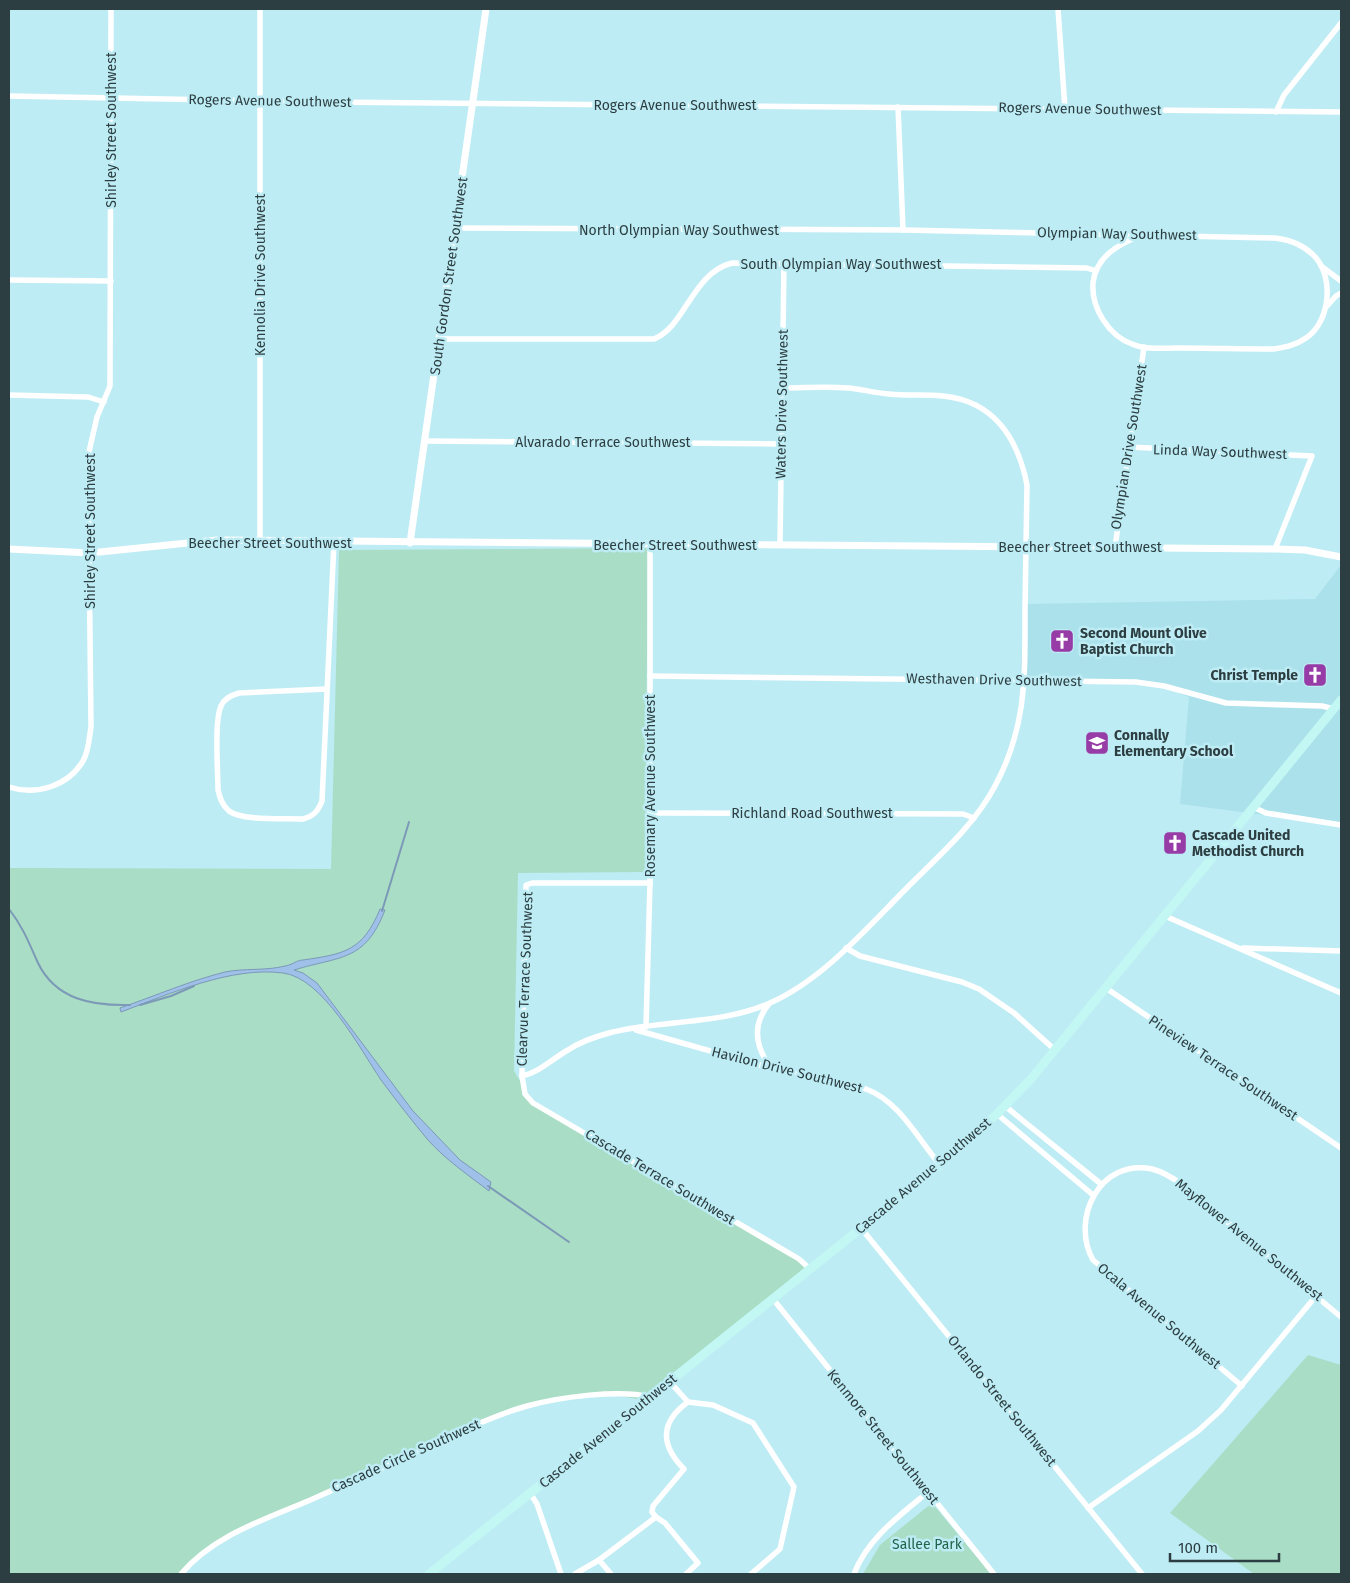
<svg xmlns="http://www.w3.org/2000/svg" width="1350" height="1583" font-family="'Fira Sans',sans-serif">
<rect width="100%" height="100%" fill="#beecf4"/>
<!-- built -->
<path fill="#aae1eb" d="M 1341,565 L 1341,825 L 1180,804 L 1189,697 L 1148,681 L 1020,677 L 1025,604 L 1315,599 Z"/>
<!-- green -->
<g fill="#a9ddc5">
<path d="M 648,548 L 645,872 L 518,873 L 514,1071 L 535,1106 L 814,1267 L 644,1400 L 619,1396 L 578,1396 L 531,1404 L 480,1423 L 219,1542 L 182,1574 L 9,1574 L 9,868 L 331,869 L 339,550 Z"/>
<path d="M 1308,1355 L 1341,1365 L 1341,1574 L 1254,1574 L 1170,1513 Z"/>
<path d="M 932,1503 L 991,1574 L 863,1574 L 880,1545 Z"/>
</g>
<!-- water -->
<path fill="#9fc0e9" stroke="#7c99b7" d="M 380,909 L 385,910 C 365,962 340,956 294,970 L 303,973 L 317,983 L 413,1111 L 460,1160 L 491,1182 L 489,1191 C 468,1175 446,1160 428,1140 C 412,1121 396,1100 381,1080 C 360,1049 323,978 283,973 C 232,966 169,994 121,1012 L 120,1008 C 155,996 189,981 225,972 C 244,968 266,971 285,966 C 292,965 297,960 303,960 C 344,954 363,951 380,909 Z"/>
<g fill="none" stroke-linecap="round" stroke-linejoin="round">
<!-- stream -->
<g stroke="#7c99b7" stroke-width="2">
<path d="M 9,909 C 23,927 29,943 38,963 C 56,1000 93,1006 130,1005"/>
<path d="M 382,911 L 409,822"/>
<path d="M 140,1005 L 171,996 L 194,986"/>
<path d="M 488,1186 L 569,1242"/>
</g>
<!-- minor -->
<g stroke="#fff" stroke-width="5.5">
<path d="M 260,9 L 260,541"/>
<path d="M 1058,9 L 1065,109"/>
<path d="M 9,96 L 327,102 L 1341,112"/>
<path d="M 898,107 L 903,230"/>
<path d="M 1276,112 L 1284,95 L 1341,23"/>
<path d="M 456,228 L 903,230 L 1275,238 C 1291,240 1305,245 1316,258 C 1334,279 1330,322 1306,338 C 1296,345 1286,347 1274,349 C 1241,349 1209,348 1177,348 C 1163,348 1145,350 1132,344 C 1109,336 1091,308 1093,283 C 1096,256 1119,244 1142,235"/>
<path d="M 1321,266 L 1341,281"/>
<path d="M 9,280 L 111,281"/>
<path d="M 1327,306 L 1336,296 L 1341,293"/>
<path d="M 440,339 L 654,339 C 686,326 692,273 732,263 L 1087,268 L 1096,271"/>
<path d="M 9,395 L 88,397 L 104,402"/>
<path d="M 425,441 L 782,444"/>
<path d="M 1129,447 L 1312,456 L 1275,549"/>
<path d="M 780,545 L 784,264"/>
<path d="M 1115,547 L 1144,347"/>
<path d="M 650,676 L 1136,682 L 1164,686 L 1226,703 L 1322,706 L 1334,709"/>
<path d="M 327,689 L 239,693 C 232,695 224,698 221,706 C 214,721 218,771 218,790 C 220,798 222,805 229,811 C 242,821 285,818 303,819 C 314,816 318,811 322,801 L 334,542"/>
<path d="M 9,787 C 36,796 68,786 83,761 C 89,751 89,738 91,727 L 88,456 L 97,417 L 110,386 L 111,9"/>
<path d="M 1253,807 L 1266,813 L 1341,825"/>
<path d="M 650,813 L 963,814 L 974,818"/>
<path d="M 650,883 L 532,883 L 526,885 L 522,1076 L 525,1094 L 533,1103 L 799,1259 L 810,1269"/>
<path d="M 1165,916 L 1341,993"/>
<path d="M 846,948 L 860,956 L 962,982 L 979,989 L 1014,1013 L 1055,1050"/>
<path d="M 1243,948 L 1341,951"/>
<path d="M 1106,988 L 1341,1148"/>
<path d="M 768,1005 C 751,1027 756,1048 771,1068"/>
<path d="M 646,1027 L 650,883 L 650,544"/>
<path d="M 636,1030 L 771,1068 L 866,1089 C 899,1101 918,1139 940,1165"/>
<path d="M 522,1076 C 540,1072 552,1059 568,1050 C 580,1042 594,1037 609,1033 C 659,1020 721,1025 770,1003 C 818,982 859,937 896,899 C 929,864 972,830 995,786 C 1027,727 1025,675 1025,610 C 1026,568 1026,527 1027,485 C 1018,439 994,401 943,396 C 925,394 907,396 889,394 C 875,393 861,389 848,388 C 826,386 804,388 783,388"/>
<path d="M 1005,1106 L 1101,1184"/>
<path d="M 997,1114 L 1093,1195"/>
<path d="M 861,1228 L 1142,1574"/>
<path d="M 773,1299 L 994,1574"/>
<path d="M 670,1382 L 688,1402 L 713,1405 L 753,1423 L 794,1487 L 780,1549 L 751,1574"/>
<path d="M 1242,1386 L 1093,1260 C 1070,1219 1100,1158 1152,1169 C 1164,1172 1173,1178 1183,1185 L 1341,1317"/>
<path d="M 530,1493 L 537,1504 L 561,1574"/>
<path d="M 1088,1508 L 1198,1431 L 1221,1410 L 1316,1296"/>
<path d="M 656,1517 L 665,1523 L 698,1563 L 686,1574"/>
<path d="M 599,1560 L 611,1574"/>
<path d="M 181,1574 C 213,1536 263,1520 308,1501 C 340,1487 372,1472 405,1458 C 446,1440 484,1418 527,1406 C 560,1397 619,1389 651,1397"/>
<path d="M 575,1574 L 599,1560 L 656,1517 L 652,1512 L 653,1506 L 684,1469 C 660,1445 660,1422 688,1402"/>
<path d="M 854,1574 C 867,1539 899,1516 928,1492"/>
</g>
<!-- tertiary -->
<g stroke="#fff" stroke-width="7">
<path d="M 410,543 L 486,9"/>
<path d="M 9,549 L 90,553 L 217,540 L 1275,549 L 1305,550 L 1341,557"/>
</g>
<!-- secondary -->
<path stroke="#c2f7f3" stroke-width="9" d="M 429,1574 L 940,1165 L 997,1114 L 1031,1079 L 1341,700"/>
</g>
<!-- icons -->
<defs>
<symbol id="church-square" viewBox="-11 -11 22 22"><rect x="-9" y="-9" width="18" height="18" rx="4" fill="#973ca7" stroke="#beecf4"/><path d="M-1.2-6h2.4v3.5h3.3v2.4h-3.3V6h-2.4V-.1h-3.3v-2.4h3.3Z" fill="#fff"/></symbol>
<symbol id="school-square" viewBox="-11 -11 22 22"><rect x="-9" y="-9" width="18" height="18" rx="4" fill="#973ca7" stroke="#beecf4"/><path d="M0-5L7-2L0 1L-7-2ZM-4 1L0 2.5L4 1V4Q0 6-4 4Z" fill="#fff"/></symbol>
</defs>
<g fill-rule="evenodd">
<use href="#church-square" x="1048" y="627" width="28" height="28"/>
<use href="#church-square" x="1301" y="661" width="28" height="28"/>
<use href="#school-square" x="1083" y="729" width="28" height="28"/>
<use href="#church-square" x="1161" y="829" width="28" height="28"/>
</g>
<g text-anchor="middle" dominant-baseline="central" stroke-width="5" stroke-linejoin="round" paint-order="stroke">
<!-- street labels -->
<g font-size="14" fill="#2c3e41" stroke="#beecf4">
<text transform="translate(270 101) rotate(1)">Rogers Avenue Southwest</text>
<text x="675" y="105">Rogers Avenue Southwest</text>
<text transform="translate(1080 109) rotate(1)">Rogers Avenue Southwest</text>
<text transform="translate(111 130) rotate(-90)">Shirley Street Southwest</text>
<text x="679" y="230">North Olympian Way Southwest</text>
<text transform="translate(1117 234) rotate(1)">Olympian Way Southwest</text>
<text x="841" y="264">South Olympian Way Southwest</text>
<text transform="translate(260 275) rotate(-90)">Kennolia Drive Southwest</text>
<text transform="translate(449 276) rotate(-82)">South Gordon Street Southwest</text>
<text transform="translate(782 404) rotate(-89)">Waters Drive Southwest</text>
<text x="603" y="442">Alvarado Terrace Southwest</text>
<text transform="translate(1129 447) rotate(-81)">Olympian Drive Southwest</text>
<text transform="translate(1220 452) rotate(2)">Linda Way Southwest</text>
<text transform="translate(90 531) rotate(-90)">Shirley Street Southwest</text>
<text x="270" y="543">Beecher Street Southwest</text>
<text x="675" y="545">Beecher Street Southwest</text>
<text x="1080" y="547">Beecher Street Southwest</text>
<text transform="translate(994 680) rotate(1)">Westhaven Drive Southwest</text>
<text transform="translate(650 786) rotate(-90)">Rosemary Avenue Southwest</text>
<text x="812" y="813">Richland Road Southwest</text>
<text transform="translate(525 979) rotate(-88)">Clearvue Terrace Southwest</text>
<text transform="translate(1223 1068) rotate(34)">Pineview Terrace Southwest</text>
<text transform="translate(787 1070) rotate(14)">Havilon Drive Southwest</text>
<text transform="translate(923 1176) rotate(-40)">Cascade Avenue Southwest</text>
<text transform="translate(660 1177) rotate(31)">Cascade Terrace Southwest</text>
<text transform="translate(1249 1240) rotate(39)">Mayflower Avenue Southwest</text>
<text transform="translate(1159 1316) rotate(40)">Ocala Avenue Southwest</text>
<text transform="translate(1002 1401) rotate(51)">Orlando Street Southwest</text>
<text transform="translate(608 1431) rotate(-39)">Cascade Avenue Southwest</text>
<text transform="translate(883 1437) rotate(51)">Kenmore Street Southwest</text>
<text transform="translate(406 1456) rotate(-24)">Cascade Circle Southwest</text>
</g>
<!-- poi labels -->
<g font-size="14" font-weight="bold" fill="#2c3e41" stroke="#beecf4" text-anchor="start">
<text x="1080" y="633">Second Mount Olive<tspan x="1080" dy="16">Baptist Church</tspan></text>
<text x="1298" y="675" text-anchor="end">Christ Temple</text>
<text x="1114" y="735">Connally<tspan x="1114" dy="16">Elementary School</tspan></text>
<text x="1192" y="835">Cascade United<tspan x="1192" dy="16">Methodist Church</tspan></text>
</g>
<!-- park labels -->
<g font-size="14" fill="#20634a" stroke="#beecf4">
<text x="927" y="1544">Sallee Park</text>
</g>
</g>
<!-- border -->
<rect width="1350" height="1583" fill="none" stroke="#2c3e41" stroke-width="20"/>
<!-- scale -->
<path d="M1170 1553v8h109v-8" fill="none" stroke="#2c3e41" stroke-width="2.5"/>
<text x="1178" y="1553" font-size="15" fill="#2c3e41" stroke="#beecf4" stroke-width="4" paint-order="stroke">100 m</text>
</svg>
